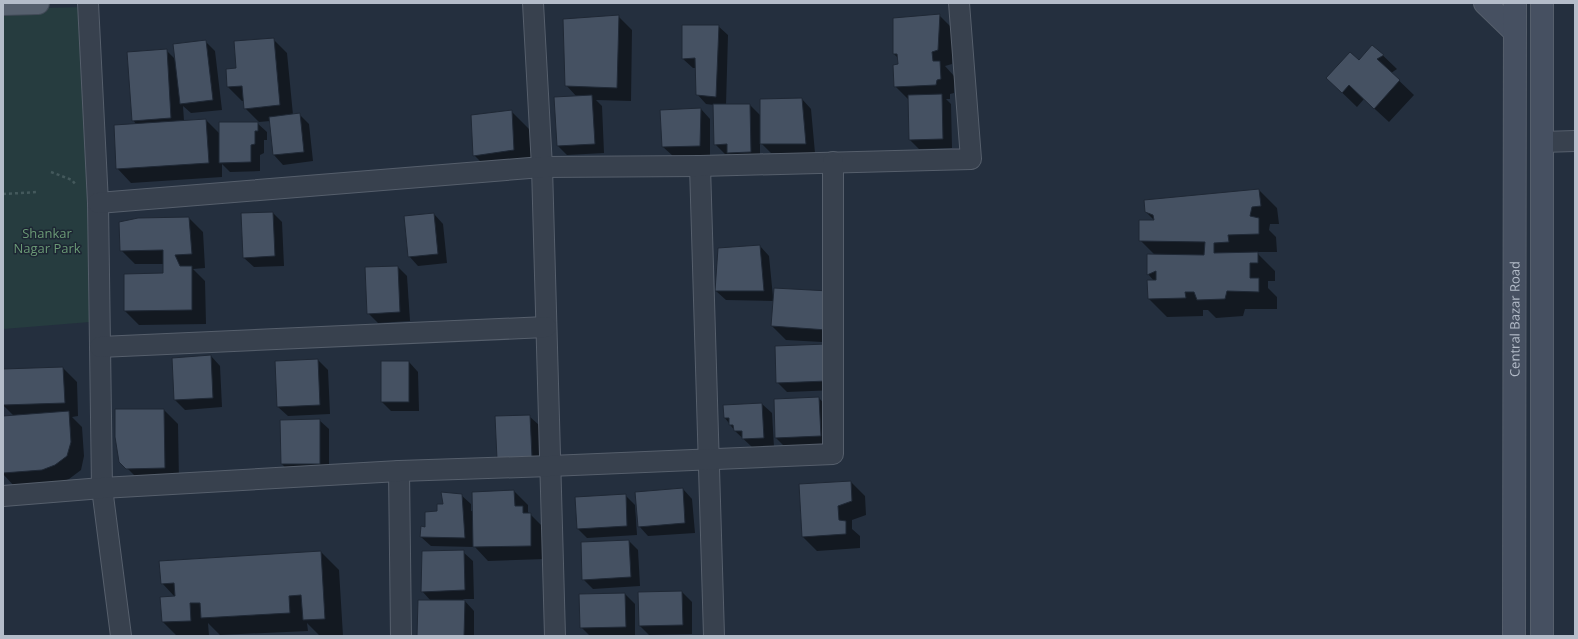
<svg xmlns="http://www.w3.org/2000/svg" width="1578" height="639" font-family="'Open Sans',sans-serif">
<rect width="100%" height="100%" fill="#242f3e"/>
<!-- green -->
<path fill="#263c3f" d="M 84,7 L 92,209 L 90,322 L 3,329 L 3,9 Z"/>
<!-- shadow -->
<g fill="#0007">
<path d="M 939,15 L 953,29 L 952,64 L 945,66 L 954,76 L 954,93 L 950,94 L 950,99 L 946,99 L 951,104 L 952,148 L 919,149 L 910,140 L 909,100 L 895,86 L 899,65 L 898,58 L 894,54 Z"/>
<path d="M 618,16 L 632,30 L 631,101 L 596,100 L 602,106 L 604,153 L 567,155 L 558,146 L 577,97 L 566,85 Z"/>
<path d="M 718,26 L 728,35 L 726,105 L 750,105 L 761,116 L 802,99 L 811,109 L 815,153 L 771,153 L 760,142 L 760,161 L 738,162 L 730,154 L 725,154 L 715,144 L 714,105 L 706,104 L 697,94 L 696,68 L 693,68 L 683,59 Z"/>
<path d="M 273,39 L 287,53 L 293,115 L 299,114 L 309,124 L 313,161 L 283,165 L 274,155 L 270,121 L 259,122 L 245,108 L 245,101 L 242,101 L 228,87 L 237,69 Z"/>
<path d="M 205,41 L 215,51 L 222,110 L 191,113 L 183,106 L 184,121 L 206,120 L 220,134 L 257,123 L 267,132 L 267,140 L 264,140 L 264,153 L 260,155 L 260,171 L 230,172 L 222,164 L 222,177 L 131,183 L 117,168 L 136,124 L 133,120 L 166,50 L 176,60 Z"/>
<path d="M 1373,46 L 1397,69 L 1391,73 L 1414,95 L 1389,122 L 1364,99 L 1357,107 L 1327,78 L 1359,61 Z"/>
<path d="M 701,109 L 710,119 L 710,156 L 673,156 L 663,147 Z"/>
<path d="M 511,111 L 535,135 L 538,174 L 498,179 L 474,155 Z"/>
<path d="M 1259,190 L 1277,208 L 1279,224 L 1270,224 L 1269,230 L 1276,237 L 1277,252 L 1256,252 L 1275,271 L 1275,281 L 1268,281 L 1268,288 L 1277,297 L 1277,309 L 1245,309 L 1243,316 L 1216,318 L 1208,310 L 1203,310 L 1203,316 L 1167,317 L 1149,299 L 1154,281 L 1148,274 L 1155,255 L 1140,240 L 1155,221 L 1146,212 Z"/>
<path d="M 273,213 L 282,222 L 284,266 L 254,267 L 244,258 Z"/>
<path d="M 434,214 L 443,224 L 447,263 L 418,266 L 409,256 Z"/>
<path d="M 189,218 L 203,232 L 205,268 L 193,269 L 205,281 L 206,324 L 139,325 L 125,311 L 164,274 L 164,264 L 135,264 L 121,250 Z"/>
<path d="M 760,246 L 769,256 L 773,297 L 774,297 L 775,289 L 840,343 L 786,340 L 772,326 L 774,301 L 726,300 L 716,291 Z"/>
<path d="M 398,267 L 407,276 L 410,321 L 378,323 L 368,313 Z"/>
<path d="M 835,355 L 836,390 L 787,392 L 777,382 Z"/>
<path d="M 211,356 L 220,366 L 222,407 L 185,410 L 175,400 Z"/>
<path d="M 318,360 L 328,370 L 330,414 L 288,416 L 278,407 Z"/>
<path d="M 409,362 L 418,372 L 419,411 L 391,411 L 382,402 Z"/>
<path d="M 63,368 L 77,382 L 78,416 L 72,417 L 82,427 L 84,456 L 81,470 L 69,479 L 57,484 L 15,487 L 3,474 L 3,417 L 14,416 L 3,405 L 3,370 Z"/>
<path d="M 819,398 L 828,408 L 830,445 L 786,448 L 776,438 L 775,400 Z"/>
<path d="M 762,404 L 772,413 L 774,447 L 753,448 L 735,431 L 725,418 Z"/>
<path d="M 164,410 L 178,424 L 179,482 L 141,482 L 120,461 Z"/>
<path d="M 529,416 L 539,425 L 541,467 L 508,468 Z"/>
<path d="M 319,420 L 329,429 L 329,473 L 291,474 L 282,464 Z"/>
<path d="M 851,482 L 865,496 L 866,515 L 852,520 L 852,529 L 860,536 L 860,548 L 817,551 L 803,537 Z"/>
<path d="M 683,489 L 692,499 L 695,533 L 648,536 L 639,526 Z"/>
<path d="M 514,491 L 528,505 L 528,512 L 544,528 L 545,559 L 488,561 L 475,547 L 431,546 L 421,537 L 426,528 L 444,505 L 461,495 L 471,504 L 471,511 L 473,511 Z"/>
<path d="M 625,495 L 635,505 L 637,535 L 587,538 L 578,529 Z"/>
<path d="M 629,541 L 638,550 L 640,586 L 593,589 L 583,579 Z"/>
<path d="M 321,552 L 339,570 L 343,636 L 320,636 L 307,623 L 308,631 L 220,635 L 208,623 L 209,636 L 177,636 L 163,622 L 175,597 L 162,583 Z"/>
<path d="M 463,552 L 473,561 L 474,599 L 463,599 L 474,611 L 474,636 L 418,636 L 431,601 L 422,591 Z"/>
<path d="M 682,592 L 692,602 L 692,634 L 649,635 L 640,626 Z"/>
<path d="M 625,594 L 635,604 L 635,636 L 590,636 L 581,627 Z"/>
</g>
<!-- building -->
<g fill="#455162" stroke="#1f2835">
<path d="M 940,14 L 938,50 L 932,52 L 933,61 L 940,61 L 941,79 L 937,80 L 936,85 L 894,87 L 893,65 L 898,64 L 897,54 L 893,54 L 893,18 Z"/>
<path d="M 619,15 L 617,88 L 565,86 L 563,19 Z"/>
<path d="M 682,25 L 719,25 L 716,97 L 696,95 L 695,58 L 682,59 Z"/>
<path d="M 274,38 L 280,105 L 244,109 L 242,86 L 227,87 L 226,69 L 236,68 L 234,41 Z"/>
<path d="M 206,40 L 213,100 L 180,104 L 173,44 Z"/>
<path d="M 1372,45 L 1384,55 L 1377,59 L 1400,80 L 1374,109 L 1349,85 L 1342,93 L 1326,78 L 1350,52 L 1359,60 Z"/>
<path d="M 167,49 L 171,118 L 132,121 L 127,52 Z"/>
<path d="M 942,94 L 943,139 L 909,140 L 908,95 Z"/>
<path d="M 592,95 L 595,144 L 557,146 L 554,97 Z"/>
<path d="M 802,98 L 806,144 L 760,144 L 760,99 Z"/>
<path d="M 713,104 L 750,104 L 751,152 L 727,153 L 727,144 L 714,145 Z"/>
<path d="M 701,108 L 700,146 L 662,147 L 660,110 Z"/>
<path d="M 512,110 L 514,150 L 473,156 L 471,115 Z"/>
<path d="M 300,113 L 304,152 L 273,155 L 269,117 Z"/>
<path d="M 206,119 L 209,163 L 116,169 L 114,125 Z"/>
<path d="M 219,122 L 258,122 L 258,131 L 255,131 L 255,144 L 251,145 L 251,162 L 219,163 Z"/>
<path d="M 1259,189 L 1261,206 L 1252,207 L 1250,216 L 1259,218 L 1259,234 L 1228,235 L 1229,242 L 1214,243 L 1214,253 L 1258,252 L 1258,263 L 1250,263 L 1250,278 L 1259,278 L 1259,292 L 1227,291 L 1225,299 L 1197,300 L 1194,292 L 1185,292 L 1186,298 L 1148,299 L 1147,280 L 1156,280 L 1156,271 L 1147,275 L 1147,254 L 1204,255 L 1205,242 L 1139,241 L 1139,220 L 1154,220 L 1153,215 L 1145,212 L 1144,200 Z"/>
<path d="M 273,212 L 275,256 L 243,258 L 241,213 Z"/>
<path d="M 434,213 L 438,254 L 408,257 L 404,216 Z"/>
<path d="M 189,217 L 192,254 L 175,255 L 180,266 L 192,266 L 192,310 L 124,311 L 124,274 L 163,273 L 163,250 L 120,251 L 119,222 L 138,218 Z"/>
<path d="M 760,245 L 764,291 L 715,291 L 718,248 Z"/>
<path d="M 398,266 L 400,312 L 367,314 L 365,267 Z"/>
<path d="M 774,288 L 829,291 L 827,330 L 771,326 Z"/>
<path d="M 826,344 L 827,381 L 776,383 L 775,346 Z"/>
<path d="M 211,355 L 213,398 L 174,400 L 172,358 Z"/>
<path d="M 318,359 L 320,405 L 277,407 L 275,361 Z"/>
<rect x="381" y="361" width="28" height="41"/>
<path d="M 63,367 L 65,403 L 3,405 L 3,369 Z"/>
<path d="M 819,397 L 821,436 L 775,438 L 774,399 Z"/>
<path d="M 762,403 L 764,438 L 742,439 L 742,431 L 734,431 L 733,425 L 729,425 L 729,418 L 724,418 L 723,405 Z"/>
<path d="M 115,409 L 164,409 L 165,468 L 126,469 L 119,462 L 115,437 Z"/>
<path d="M 69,411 L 71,442 L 67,456 L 55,465 L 42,470 L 3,473 L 3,416 Z"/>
<path d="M 530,415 L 532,457 L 497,459 L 495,416 Z"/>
<path d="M 320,419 L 320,464 L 281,464 L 280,420 Z"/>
<path d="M 851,481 L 852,501 L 838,506 L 839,520 L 846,521 L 846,534 L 802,537 L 799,484 Z"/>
<path d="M 683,488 L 685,523 L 638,527 L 635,492 Z"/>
<path d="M 514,490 L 515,506 L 523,506 L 523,513 L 531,513 L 531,546 L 473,547 L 472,492 Z"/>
<path d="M 441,492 L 462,494 L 465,538 L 420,537 L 421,526 L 425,527 L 425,512 L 437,511 L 437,504 L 443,504 Z"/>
<path d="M 626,494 L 627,526 L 577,529 L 575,497 Z"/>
<path d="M 629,540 L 631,577 L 582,580 L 581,542 Z"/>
<path d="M 464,550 L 465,590 L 421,592 L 422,551 Z"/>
<path d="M 321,551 L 325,619 L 303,620 L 301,595 L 289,596 L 290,613 L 201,618 L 200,603 L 190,603 L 191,621 L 162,622 L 160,597 L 175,596 L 174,583 L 161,584 L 159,561 Z"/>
<path d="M 682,591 L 683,625 L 639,626 L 638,592 Z"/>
<path d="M 625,593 L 626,627 L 580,628 L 579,594 Z"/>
<path d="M 418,600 L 465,600 L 464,636 L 417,636 Z"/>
</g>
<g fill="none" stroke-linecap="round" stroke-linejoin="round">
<defs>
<g id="street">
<path d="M 88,3 L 98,203 L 102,488 L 121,636"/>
<path d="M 533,3 L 542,167 L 555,636"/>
<path d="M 1542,142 L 1575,141"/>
<path d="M 700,166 L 714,636"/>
<path d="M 98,203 L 542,167 L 700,166 L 971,159 L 959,3"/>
<path d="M 100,347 L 546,327"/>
<path d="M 399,471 L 401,636"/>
<path d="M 3,496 L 102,488 L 399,471 L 550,466 L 833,454 L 833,162"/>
</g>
<g id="secondary">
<path d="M 1485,3 L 1515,32"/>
<path d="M 1542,3 L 1542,636"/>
<path id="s1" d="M 1514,636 L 1515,3"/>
</g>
<path id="primary" d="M 3,4 L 38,3"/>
</defs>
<!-- street casing -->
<use href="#street" stroke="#565f6c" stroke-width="22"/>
<!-- secondary casing -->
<use href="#secondary" stroke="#565f6c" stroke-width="24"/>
<!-- primary casing -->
<use href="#primary" stroke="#414a57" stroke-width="24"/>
<!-- path -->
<g stroke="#44595c" stroke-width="2.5" stroke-dasharray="3 3" stroke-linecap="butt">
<path d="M 51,172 L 72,180 L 75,184"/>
<path d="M 3,194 L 38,192"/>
</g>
<!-- street -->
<use href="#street" stroke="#38414e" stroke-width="20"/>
<!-- secondary -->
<use href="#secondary" stroke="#465061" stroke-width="22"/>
<!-- primary -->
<use href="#primary" stroke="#56606e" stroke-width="22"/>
</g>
<g text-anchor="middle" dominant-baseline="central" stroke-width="3" stroke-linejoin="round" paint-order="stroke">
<!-- park labels -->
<g font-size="13" fill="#6b9a76" stroke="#1d2633">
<text x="47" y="233">Shankar<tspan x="47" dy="15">Nagar Park</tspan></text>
</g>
<!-- street labels -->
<g font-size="13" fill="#b4bcc9" stroke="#1d2633">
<text stroke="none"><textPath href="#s1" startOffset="317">Central Bazar Road</textPath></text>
</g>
</g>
<!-- border -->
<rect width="1578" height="639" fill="none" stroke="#b4bcc9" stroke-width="8"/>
</svg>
